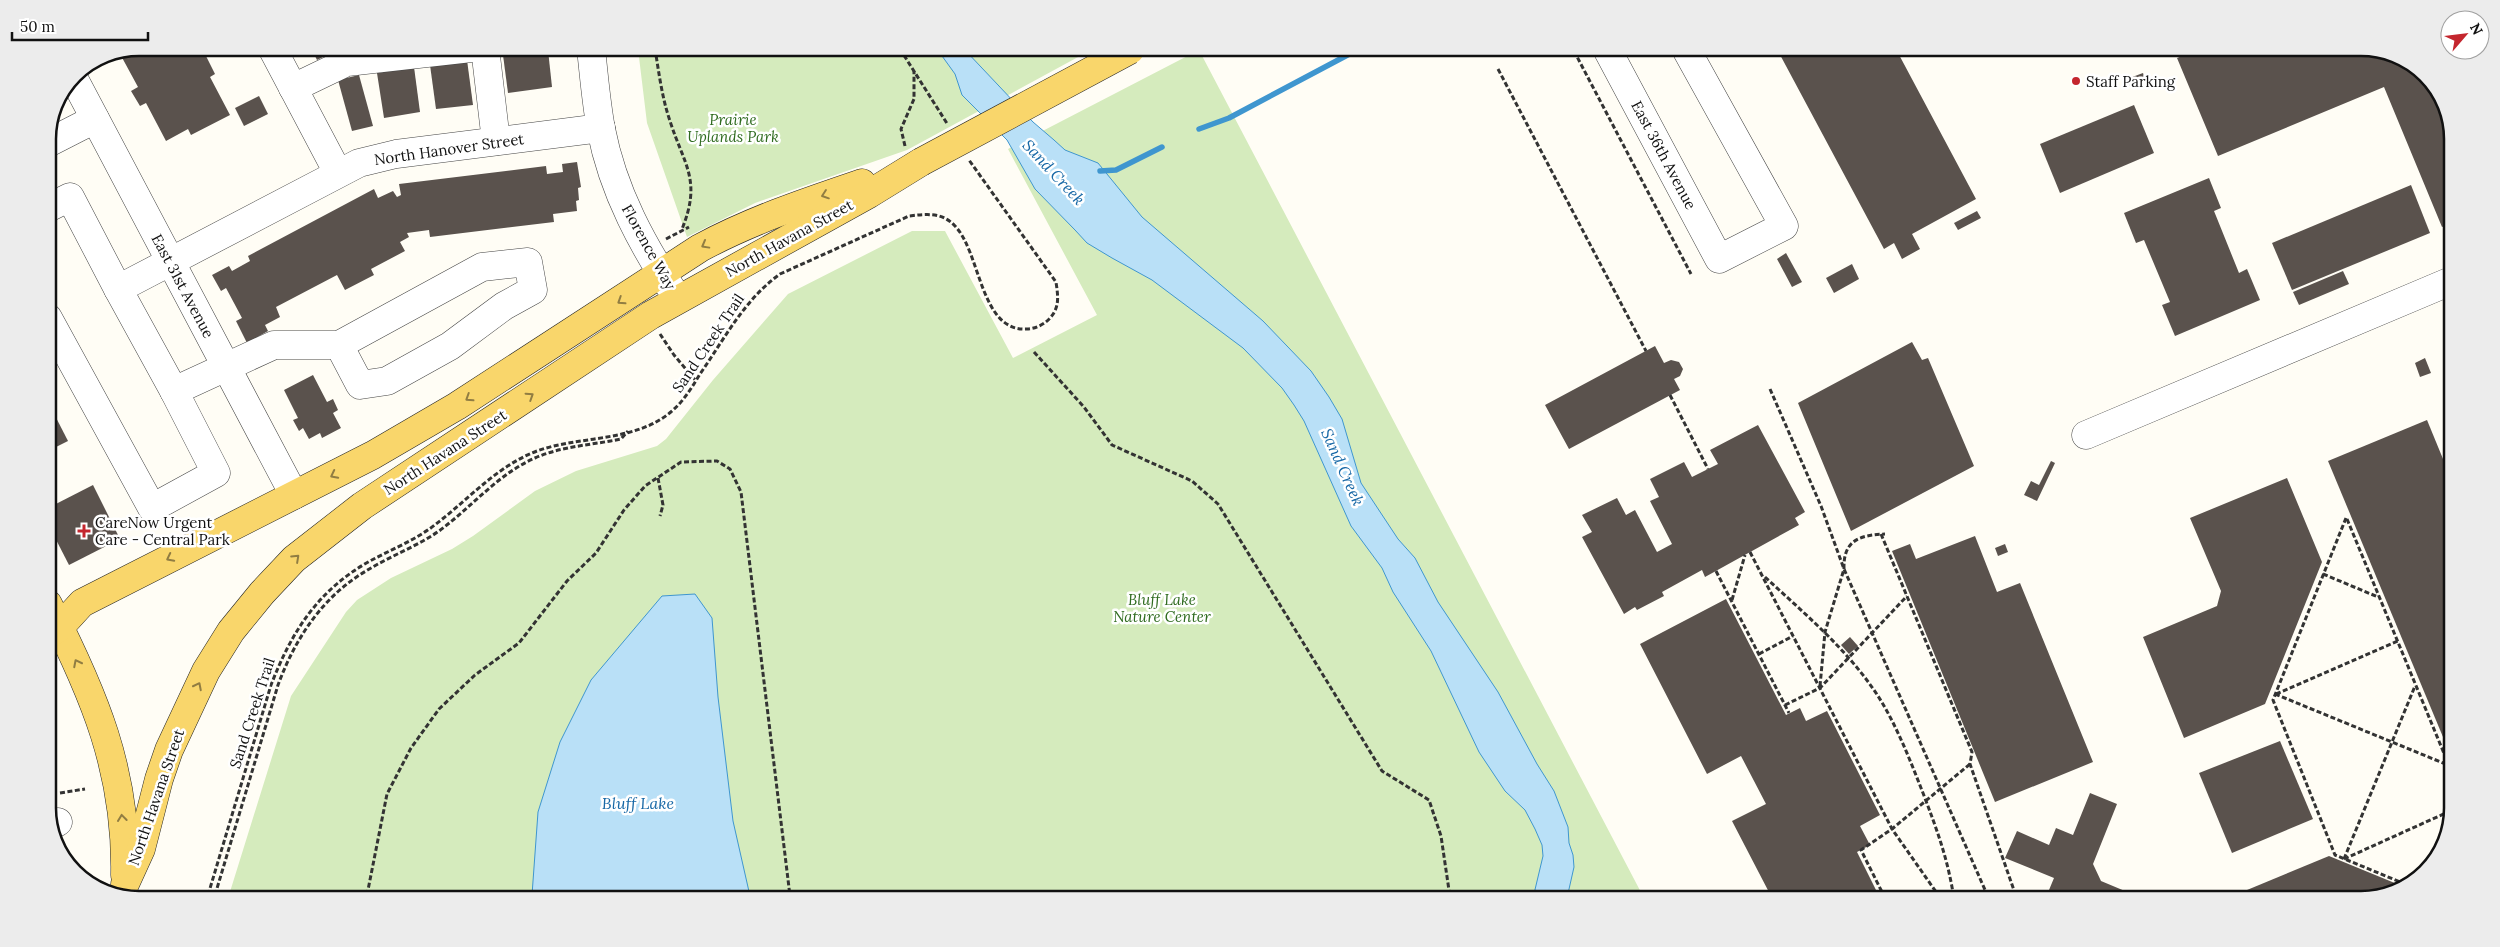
<svg xmlns="http://www.w3.org/2000/svg" width="2500" height="947" font-family="Lora,serif">
<rect width="100%" height="100%" fill="#fffdf5"/>
<!-- green -->
<g fill="#d5ebbd">
<path d="M 638,49 L 1091,50 L 907,150 L 755,203 L 687,237 L 647,123 Z"/>
<path d="M 1199,50 L 1644,898 L 229,895 L 291,696 L 346,612 L 357,600 L 391,578 L 452,549 L 473,536 L 535,491 L 576,471 L 657,446 L 666,439 L 713,380 L 788,294 L 912,231 L 945,231 L 1013,358 L 1097,315 L 1008,149 Z"/>
</g>
<!-- water -->
<g fill="#b9e0f7" stroke="#3f96cf">
<path d="M 937,49 L 964,49 L 1033,122 L 1054,140 L 1065,150 L 1098,163 L 1142,217 L 1263,321 L 1311,371 L 1329,397 L 1342,419 L 1361,483 L 1398,539 L 1415,558 L 1438,602 L 1498,692 L 1537,764 L 1554,791 L 1568,827 L 1569,843 L 1573,855 L 1574,867 L 1567,898 L 1533,898 L 1543,856 L 1542,845 L 1535,829 L 1525,810 L 1505,791 L 1479,752 L 1431,651 L 1393,592 L 1382,568 L 1351,526 L 1304,421 L 1294,405 L 1282,388 L 1243,348 L 1152,280 L 1112,258 L 1087,243 L 1075,230 L 1035,189 L 1007,140 L 962,95 L 955,74 Z"/>
<path d="M 695,594 L 712,618 L 718,697 L 733,821 L 750,896 L 532,895 L 538,812 L 560,742 L 591,680 L 662,596 Z"/>
</g>
<g fill="none" stroke-linecap="round" stroke-linejoin="round">
<!-- stream -->
<g stroke="#3f96cf" stroke-width="5.5">
<path d="M 1199,129 L 1229,118 L 1357,50"/>
<path d="M 1100,171 L 1116,170 L 1162,147"/>
</g>
</g>
<!-- building -->
<g fill="#5a524d">
<path d="M 140,48 L 194,48 L 196,51 L 202,48 L 215,74 L 210,77 L 230,115 L 191,135 L 188,129 L 166,141 L 146,103 L 140,106 L 131,91 L 138,87 L 119,52 Z"/>
<path d="M 311,48 L 335,48 L 337,50 L 317,60 Z"/>
<path d="M 548,50 L 552,87 L 508,93 L 503,55 Z"/>
<path d="M 1778,51 L 1897,51 L 1976,199 L 1912,234 L 1920,249 L 1902,259 L 1894,243 L 1884,249 Z"/>
<path d="M 2192,52 L 2390,52 L 2433,83 L 2452,133 L 2452,223 L 2442,227 L 2384,87 L 2218,156 L 2177,58 Z"/>
<path d="M 467,60 L 473,105 L 436,109 L 430,65 Z"/>
<path d="M 414,67 L 420,112 L 384,118 L 377,73 Z"/>
<path d="M 2143,73 L 2145,80 L 2130,86 L 2127,79 Z"/>
<path d="M 359,75 L 373,126 L 352,131 L 338,80 Z"/>
<path d="M 259,96 L 268,114 L 244,126 L 235,108 Z"/>
<path d="M 2134,105 L 2154,153 L 2060,193 L 2040,144 Z"/>
<path d="M 577,162 L 581,187 L 578,188 L 579,200 L 576,201 L 577,211 L 553,214 L 554,222 L 430,237 L 429,230 L 407,233 L 409,237 L 400,242 L 405,251 L 371,269 L 374,275 L 345,290 L 337,275 L 276,307 L 280,317 L 265,325 L 268,331 L 247,343 L 236,321 L 242,318 L 226,288 L 221,291 L 212,275 L 229,266 L 232,271 L 250,261 L 248,256 L 374,189 L 378,198 L 393,191 L 397,197 L 401,195 L 399,184 L 546,166 L 547,174 L 563,172 L 562,164 Z"/>
<path d="M 2209,178 L 2221,208 L 2214,211 L 2239,273 L 2247,269 L 2260,300 L 2175,336 L 2162,305 L 2170,302 L 2144,240 L 2136,243 L 2124,213 Z"/>
<path d="M 2411,185 L 2430,233 L 2292,290 L 2272,243 Z"/>
<path d="M 1977,211 L 1981,218 L 1958,230 L 1954,223 Z"/>
<path d="M 1786,253 L 1802,282 L 1792,287 L 1777,259 Z"/>
<path d="M 1852,264 L 1859,279 L 1834,293 L 1826,278 Z"/>
<path d="M 2343,271 L 2349,284 L 2299,305 L 2293,292 Z"/>
<path d="M 1912,342 L 1922,360 L 1928,358 L 1974,466 L 1851,531 L 1798,403 Z"/>
<path d="M 1655,346 L 1664,363 L 1671,360 L 1679,362 L 1683,369 L 1680,376 L 1674,379 L 1680,390 L 1569,449 L 1545,405 Z"/>
<path d="M 2425,358 L 2431,373 L 2420,377 L 2415,363 Z"/>
<path d="M 313,375 L 327,402 L 333,399 L 338,410 L 333,413 L 341,428 L 322,438 L 320,433 L 309,439 L 303,428 L 299,431 L 293,420 L 298,418 L 284,390 Z"/>
<path d="M 48,402 L 68,441 L 48,451 Z"/>
<path d="M 2427,420 L 2450,476 L 2448,749 L 2328,461 Z"/>
<path d="M 1758,425 L 1805,512 L 1795,518 L 1799,525 L 1705,577 L 1702,570 L 1662,592 L 1664,596 L 1637,610 L 1635,607 L 1624,614 L 1582,537 L 1592,532 L 1582,515 L 1617,498 L 1626,515 L 1635,510 L 1657,552 L 1672,544 L 1650,501 L 1659,497 L 1650,479 L 1684,462 L 1692,477 L 1718,464 L 1710,450 Z"/>
<path d="M 2051,461 L 2055,463 L 2037,501 L 2024,495 L 2031,481 L 2039,485 Z"/>
<path d="M 2287,478 L 2322,562 L 2265,704 L 2184,738 L 2143,637 L 2217,606 L 2221,591 L 2190,518 Z"/>
<path d="M 93,485 L 120,539 L 69,565 L 48,524 L 48,508 Z"/>
<path d="M 1975,536 L 1997,592 L 2020,583 L 2093,762 L 1995,802 L 1892,551 L 1910,544 L 1916,559 Z"/>
<path d="M 2005,544 L 2008,552 L 1998,556 L 1995,548 Z"/>
<path d="M 1726,599 L 1786,715 L 1800,708 L 1806,721 L 1827,711 L 1880,815 L 1860,826 L 1870,845 L 1857,852 L 1880,898 L 1772,898 L 1732,821 L 1766,804 L 1741,756 L 1707,774 L 1640,644 Z"/>
<path d="M 1850,637 L 1858,646 L 1849,654 L 1841,645 Z"/>
<path d="M 2280,741 L 2313,819 L 2232,853 L 2199,773 Z"/>
<path d="M 2090,793 L 2117,804 L 2093,864 L 2101,881 L 2144,899 L 2060,899 L 2062,895 L 2049,890 L 2054,878 L 2005,858 L 2017,831 L 2049,845 L 2056,828 L 2073,835 Z"/>
<path d="M 2329,856 L 2402,886 L 2361,899 L 2251,899 L 2247,890 Z"/>
</g>
<g fill="none" stroke-linecap="round" stroke-linejoin="round">
<defs>
<g id="minor">
<path d="M 272,48 L 338,173"/>
<path d="M 485,48 L 496,141"/>
<path d="M 591,49 C 594,75 596,102 601,129 C 613,192 643,246 678,299"/>
<path d="M 1608,51 L 1719,259 L 1784,226 L 1687,51"/>
<path d="M 73,77 L 294,495"/>
<path d="M 293,88 L 347,62 L 471,48"/>
<path d="M 48,143 L 95,119"/>
<path d="M 48,208 L 70,197 L 118,289"/>
<path d="M 48,318 L 152,508 L 216,473 L 174,391"/>
<path d="M 339,345 L 360,385 L 387,381 L 450,346 L 504,306 L 533,290 L 528,262 L 482,267 L 339,345 L 274,345 L 174,391 L 118,289 L 359,163 L 396,154 L 601,128"/>
<path d="M 2086,435 L 2451,281"/>
<path d="M 52,825 L 58,822"/>
</g>
<g id="major">
<path d="M 48,604 C 94,694 127,771 125,875"/>
<path d="M 48,635 L 60,627 L 82,603 L 373,455 L 457,406 L 700,248 C 752,220 806,202 862,183"/>
<path d="M 125,884 L 141,849 L 159,779 L 169,750 L 206,671 L 231,631 L 262,593 L 294,559 L 362,506 L 651,315 L 869,194 L 921,162"/>
</g>
</defs>
<!-- minor casing -->
<use href="#minor" stroke="#444" stroke-width="29"/>
<!-- major casing -->
<use href="#major" stroke="#222" stroke-width="29"/>
<!-- path -->
<g stroke="#333" stroke-width="3" stroke-dasharray="5 2.5" stroke-linecap="butt">
<path d="M 655,49 C 659,73 662,98 670,121 C 684,165 702,180 682,229"/>
<path d="M 900,49 L 948,125"/>
<path d="M 1574,51 L 1691,274"/>
<path d="M 1498,69 L 1646,351"/>
<path d="M 905,146 L 901,129 L 914,99 L 914,71"/>
<path d="M 666,239 L 689,227"/>
<path d="M 660,334 L 674,355 L 696,381"/>
<path d="M 1034,352 L 1084,407 L 1112,445 L 1192,481 L 1218,504 L 1382,771 L 1429,800 L 1441,836 L 1450,897"/>
<path d="M 1770,389 L 1821,506 L 1844,569 L 1989,899"/>
<path d="M 1670,395 L 1708,469"/>
<path d="M 658,478 L 663,505 L 660,516"/>
<path d="M 2346,518 L 2273,700 L 2335,855 L 2405,884"/>
<path d="M 2347,519 L 2448,763"/>
<path d="M 1881,534 L 1972,752 L 1970,764 L 2017,899"/>
<path d="M 1750,552 L 1892,829 L 1941,899"/>
<path d="M 1716,571 L 1789,713"/>
<path d="M 2323,574 L 2378,597"/>
<path d="M 1765,577 C 1805,614 1848,650 1878,696 C 1897,726 1910,760 1923,793 C 1937,830 1948,859 1954,899"/>
<path d="M 1732,600 L 1745,555"/>
<path d="M 1759,654 L 1793,636"/>
<path d="M 1820,686 L 1825,632 L 1844,569 C 1843,540 1860,535 1885,534"/>
<path d="M 2275,694 L 2448,765"/>
<path d="M 2276,694 L 2398,641"/>
<path d="M 1785,705 L 1820,688 L 1907,596"/>
<path d="M 60,793 L 85,789"/>
<path d="M 2344,859 L 2415,686"/>
<path d="M 2344,859 L 2448,812"/>
<path d="M 208,895 L 271,685 C 292,631 318,590 370,561 C 392,549 416,540 436,524 C 469,499 497,466 537,451 C 578,436 631,442 667,415 C 682,404 691,389 700,374 C 725,338 744,300 780,274 L 909,216 C 927,214 942,212 955,226 C 981,253 980,332 1027,329 C 1035,329 1045,324 1050,318 C 1060,307 1058,296 1056,282 L 969,160"/>
<path d="M 215,895 L 278,685 C 295,639 322,597 366,571 C 390,556 416,547 439,531 C 472,507 498,474 535,458 C 562,446 592,445 621,439 L 628,431"/>
<path d="M 367,895 L 387,794 L 411,748 L 439,709 L 475,675 L 519,643 L 567,581 L 596,553 L 624,510 L 645,486 L 681,462 L 717,461 L 730,469 L 741,492 L 790,896"/>
<path d="M 1885,898 L 1861,850 L 1892,829 L 1970,764"/>
<path d="M 2023,899 L 2034,894"/>
</g>
<!-- minor -->
<use href="#minor" stroke="#fff" stroke-width="28"/>
<!-- major -->
<use href="#major" stroke="#f9d66b" stroke-width="28"/>
<defs>
<path id="major-bridge" d="M 921,162 L 1130,50"/>
</defs>
<!-- major-bridge casing -->
<use href="#major-bridge" stroke="#222" stroke-width="29" stroke-linecap="butt"/>
<!-- major-bridge -->
<use href="#major-bridge" stroke="#f9d66b" stroke-width="28"/>
</g>
<!-- one-way arrows -->
<defs><path id="oneway-chevron" d="M-2-3.5L2.5 0L-2 3.5" fill="none" stroke-width="1.6" stroke-linecap="round" stroke-linejoin="round" transform="scale(1.25)"/></defs>
<g stroke="#917d42">
<use href="#oneway-chevron" transform="translate(825 195) rotate(161)"/>
<use href="#oneway-chevron" transform="translate(705 245) rotate(151)"/>
<use href="#oneway-chevron" transform="translate(621 301) rotate(147)"/>
<use href="#oneway-chevron" transform="translate(530 396) rotate(-33)"/>
<use href="#oneway-chevron" transform="translate(469 398) rotate(147)"/>
<use href="#oneway-chevron" transform="translate(334 475) rotate(153)"/>
<use href="#oneway-chevron" transform="translate(170 558) rotate(153)"/>
<use href="#oneway-chevron" transform="translate(296 558) rotate(-43)"/>
<use href="#oneway-chevron" transform="translate(77 663) rotate(-117)"/>
<use href="#oneway-chevron" transform="translate(198 686) rotate(-63)"/>
<use href="#oneway-chevron" transform="translate(122 818) rotate(-97)"/>
</g>
<!-- markers -->
<g fill="#c4262e" stroke="#fff" stroke-width="2">
<circle cx="2076" cy="81" r="5"/>
<path d="M81.5 523.5h5v5h5v5h-5v5h-5v-5h-5v-5h5z"/>
</g>
<g text-anchor="middle" dominant-baseline="central" stroke-width="5" stroke-linejoin="round" paint-order="stroke">
<!-- poi labels -->
<g font-size="15" fill="#111" stroke="#fff" text-anchor="start">
<text x="2086" y="81">Staff Parking</text>
<text x="95" y="522">CareNow Urgent<tspan x="95" dy="17">Care - Central Park</tspan></text>
</g>
<!-- park labels -->
<g font-size="15" font-style="italic" fill="#2f6b1f" stroke="#fff">
<text x="733" y="119">Prairie<tspan x="733" dy="17">Uplands Park</tspan></text>
<text x="1162" y="599">Bluff Lake<tspan x="1162" dy="17">Nature Center</tspan></text>
</g>
<!-- street labels -->
<g font-size="15" fill="#111" stroke="#fff">
<text transform="translate(449 149) rotate(-8)">North Hanover Street</text>
<text transform="translate(1664 155) rotate(62)">East 36th Avenue</text>
<text transform="translate(789 238) rotate(-29)">North Havana Street</text>
<text transform="translate(649 247) rotate(61)">Florence Way</text>
<text transform="translate(183 286) rotate(62)">East 31st Avenue</text>
<text transform="translate(708 343) rotate(-56)">Sand Creek Trail</text>
<text transform="translate(445 452) rotate(-33)">North Havana Street</text>
<text transform="translate(252 713) rotate(-72)">Sand Creek Trail</text>
<text transform="translate(156 797) rotate(-71)">North Havana Street</text>
</g>
<!-- water labels -->
<g font-size="16" font-style="italic" fill="#1768a6" stroke="#fff">
<text transform="translate(1054 172) rotate(47)">Sand Creek</text>
<text transform="translate(1343 467) rotate(66)">Sand Creek</text>
<text x="638" y="803">Bluff Lake</text>
</g>
</g>
<!-- crop -->
<path d="M0 0H2500V947H0ZM139 56H2361A83 83 0 0 1 2444 139V808A83 83 0 0 1 2361 891H139A83 83 0 0 1 56 808V139A83 83 0 0 1 139 56Z" fill="#ececec" fill-rule="evenodd"/>
<path fill="none" stroke="#111" stroke-width="2.5" d="M139 56H2361A83 83 0 0 1 2444 139V808A83 83 0 0 1 2361 891H139A83 83 0 0 1 56 808V139A83 83 0 0 1 139 56Z"/>
<!-- north arrow -->
<g transform="translate(2465 35) rotate(62)"><circle r="24" fill="#ffffff" stroke="#a0a0a0"/>
<path d="M0-4L9 19L0 12L-9 19Z" fill="#c4262e"/>
<text y="-8" font-size="14" font-weight="bold" text-anchor="middle" fill="#111111">N</text>
</g>
<!-- scale -->
<path d="M12 32v8h136v-8" fill="none" stroke="#111111" stroke-width="2.5"/>
<text x="20" y="32" font-size="15" fill="#111111" stroke="#ffffff" stroke-width="4" paint-order="stroke">50 m</text>
</svg>
